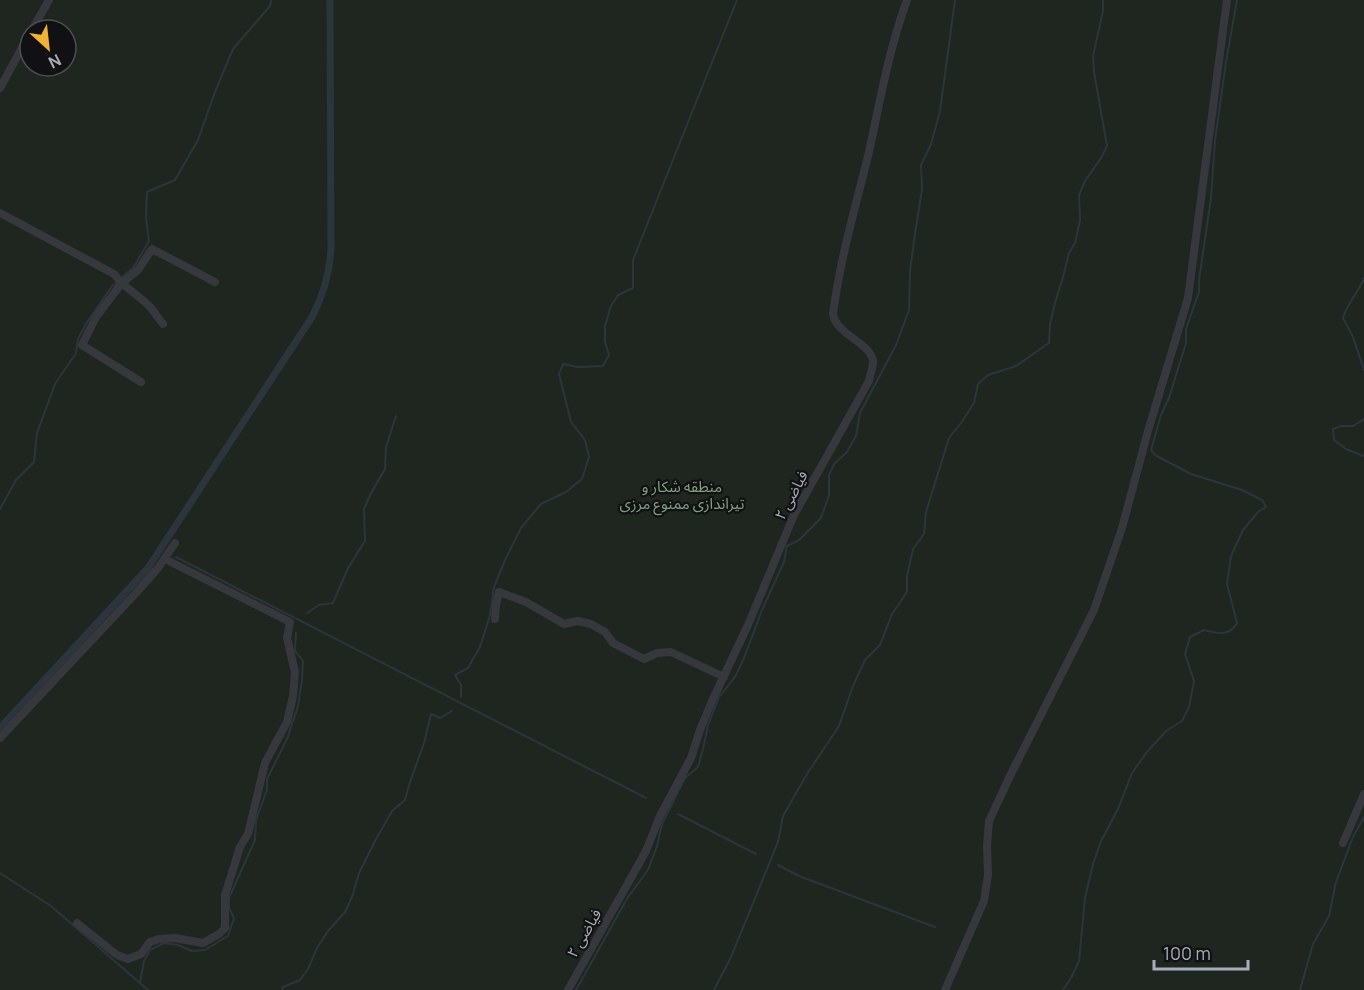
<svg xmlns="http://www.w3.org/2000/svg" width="1364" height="990" font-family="Manrope,'Noto Sans Arabic',sans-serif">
<rect width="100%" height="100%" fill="#161618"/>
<!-- green -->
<path fill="#1e261f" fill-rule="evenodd" d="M 0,0 L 1364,0 L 1364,990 L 0,990 ZM 30,30 L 66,30 L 66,66 L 30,66 Z"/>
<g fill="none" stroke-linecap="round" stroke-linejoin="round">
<!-- stream -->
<g stroke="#2c353c" stroke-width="2">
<path d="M 121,278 L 133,268 L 149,241 L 146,217 L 147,192 L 175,180 L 198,140 L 215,92 L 233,49 L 270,6 L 271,0"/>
<path d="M 1364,278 C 1359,292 1347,303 1343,318 L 1353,337 L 1364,370"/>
<path d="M 1364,419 L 1353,426 L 1341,426 L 1333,429 L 1334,440 L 1346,449 L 1364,456"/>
<path d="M 0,509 L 16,480 L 34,462 L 37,433 L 55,384 L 76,353 L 78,339 L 87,322 L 112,286 L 117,282"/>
<path d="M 176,557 L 646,798"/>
<path d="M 307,613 L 319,605 L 333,603 L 348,568 L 365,541 L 364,509 L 371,493 L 385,469 L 386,447 L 396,416"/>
<path d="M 461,697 L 461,685 L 455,675 L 468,668 L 480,647 L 490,615 L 494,587 L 505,560 L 521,528 L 541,504 L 566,492 L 582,479 L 589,457 L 585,440 L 571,422 L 559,374 L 563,364 L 578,367 L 603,366 L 609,355 L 605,342 L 605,326 L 611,306 L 618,295 L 633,288 L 633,260 L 737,0"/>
<path d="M 678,814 L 756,854"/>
<path d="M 778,865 L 799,876 L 935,927"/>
<path d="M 0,873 L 51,906 L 148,990"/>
<path d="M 140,983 L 144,961 L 150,950 L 164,943 L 178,945 L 192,951 L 205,950 L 228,936 L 234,918 L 229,908 L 229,898 L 255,840 L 256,820 L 267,790 L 267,779 L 287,739 L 298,706 L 302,680 L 303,661 L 295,651 L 296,633"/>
<path d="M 282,990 L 283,987 L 300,980 L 308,969 L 317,948 L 328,931 L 345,912 L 352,897 L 359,873 L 375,841 L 392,811 L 405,800 L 410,782 L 424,743 L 431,714 L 440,718 L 452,711"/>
<path d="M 576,990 L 628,897 L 648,870 L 657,846 L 662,824 L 685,778 L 698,767 L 703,749 L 708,725 L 719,697 L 735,677 L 744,658 L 762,610 L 784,562 L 787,546 L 799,540 L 821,518 L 829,495 L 829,475 L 834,464 L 847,452 L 856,436 L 860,413 L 896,345 L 909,310 L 910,271 L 915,234 L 922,189 L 921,165 L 931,144 L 940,111 L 955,0"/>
<path d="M 714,990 L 731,957 L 778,842 L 783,816 L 807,774 L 839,726 L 853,686 L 865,660 L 880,645 L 892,614 L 907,592 L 907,576 L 913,549 L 924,534 L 926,512 L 949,438 L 961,423 L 974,403 L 978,384 L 988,375 L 1016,366 L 1049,343 L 1050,324 L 1055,303 L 1063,277 L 1069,253 L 1075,243 L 1080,220 L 1079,195 L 1085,181 L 1101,158 L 1107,146 L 1094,72 L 1093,56 L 1103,11 L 1103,0"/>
<path d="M 1063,990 L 1071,978 L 1079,961 L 1085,898 L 1093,864 L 1101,841 L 1118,809 L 1132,773 L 1147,752 L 1166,731 L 1182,721 L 1189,707 L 1194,681 L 1185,654 L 1190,637 L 1204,630 C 1217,633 1229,637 1237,623 L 1227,584 L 1231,556 L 1243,530 L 1258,512 L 1266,507 L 1262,500 L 1242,490 L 1191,474 L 1155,455 L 1151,450 L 1161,415 L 1169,398 L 1186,343 L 1186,329 L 1199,292 L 1199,280 L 1211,198 L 1215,141 L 1226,62 L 1237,0"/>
<path d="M 1300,990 L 1313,944 L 1329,916 L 1336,882 L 1353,837 L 1364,817"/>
</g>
<!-- canal -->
<path stroke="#2c353c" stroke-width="7" d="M 0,728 L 148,568 L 312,317 C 324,294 330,273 331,247 L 330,0"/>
<!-- minor -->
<g stroke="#37383d" stroke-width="8">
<path d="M 32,30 L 49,0"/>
<path d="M 0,88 L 30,33"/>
<path d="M 0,213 L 114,274 C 124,288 139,295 151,308 C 155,313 159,319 163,324"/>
<path d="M 141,382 L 82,345 L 96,317 L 121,284 L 138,270 L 152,249 L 215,282"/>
<path d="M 495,619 L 496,605 L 499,592 L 526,602 L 564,624 L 578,621 L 591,624 L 605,632 L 613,643 L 644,659 L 657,653 L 671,652 L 724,677"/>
<path d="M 0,738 L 136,593 L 158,568 L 175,543"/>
<path d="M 1343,843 L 1364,794"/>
<path d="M 77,923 L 117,955 L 128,959 L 141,954 L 150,942 L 159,939 L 175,938 L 203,943 L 219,934 L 225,928 L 225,895 L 240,847 L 248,834 L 265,763 L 287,722 L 293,696 L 295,672 L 287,638 L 290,622 L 165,559"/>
<path d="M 568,990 L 646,851 L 660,816 L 691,758 L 700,730 L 712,701 L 748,625 L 794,515 L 869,381 C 870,375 873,367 873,362 C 872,343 836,335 833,314 C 840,259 856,205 869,152 C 880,101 889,49 907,0"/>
<path d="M 945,990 L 984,901 L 988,875 L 987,846 L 989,821 L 1011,774 L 1094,610 L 1122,528 L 1148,431 L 1188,298 L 1227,0"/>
</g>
</g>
<g text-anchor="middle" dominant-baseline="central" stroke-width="4.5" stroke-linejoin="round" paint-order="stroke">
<!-- park labels -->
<g font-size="15" fill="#7fa381" stroke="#111113">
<text x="682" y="486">منطقه شکار و<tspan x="682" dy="17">تیراندازی ممنوع مرزی</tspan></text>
</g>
<!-- street labels -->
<g font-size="15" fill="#a8adb8" stroke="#111113">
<text transform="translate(791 495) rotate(-62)">فیاضی ۲</text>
<text transform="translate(584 933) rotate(-60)">فیاضی ۲</text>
</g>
</g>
<!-- north arrow -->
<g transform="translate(48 48) rotate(153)"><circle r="28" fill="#111113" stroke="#4d4f55" stroke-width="1.5"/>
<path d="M0-4.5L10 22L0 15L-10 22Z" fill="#f2b134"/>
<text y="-9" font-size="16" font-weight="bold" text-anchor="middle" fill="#a8adb8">N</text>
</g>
<!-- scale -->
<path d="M1154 960v9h94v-9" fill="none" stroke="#a8adb8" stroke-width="3"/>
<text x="1163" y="960" font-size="18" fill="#a8adb8" stroke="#111113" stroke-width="4.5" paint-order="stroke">100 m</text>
</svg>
